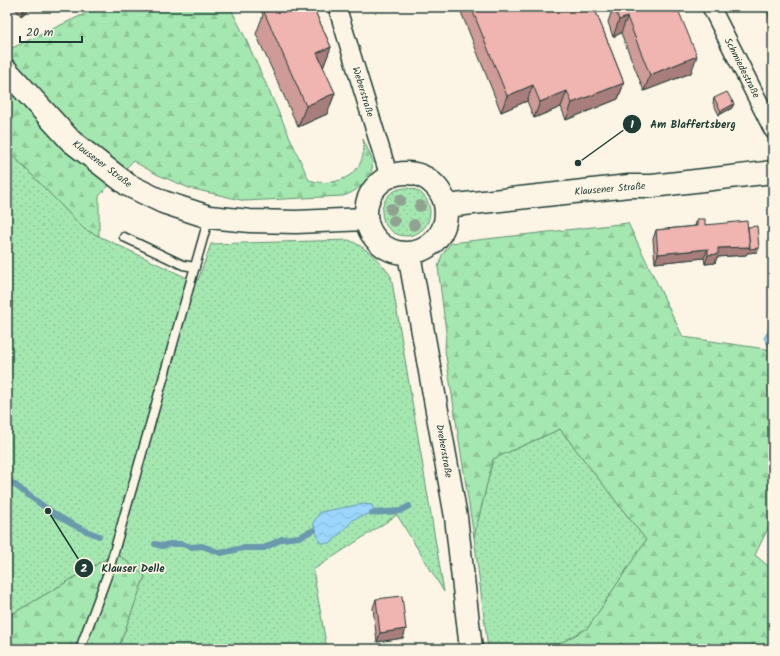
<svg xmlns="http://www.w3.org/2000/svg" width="780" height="656" font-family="Kalam,sans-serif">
<defs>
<pattern id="grass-dots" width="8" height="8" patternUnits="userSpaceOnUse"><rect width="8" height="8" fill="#a5e7b1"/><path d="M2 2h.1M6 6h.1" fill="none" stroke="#8ec799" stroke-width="1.8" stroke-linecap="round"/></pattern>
<pattern id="forest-firs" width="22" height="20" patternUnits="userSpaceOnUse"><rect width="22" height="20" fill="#a5e7b1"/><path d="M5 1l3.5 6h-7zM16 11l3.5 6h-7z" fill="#8ec799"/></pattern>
<pattern id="water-waves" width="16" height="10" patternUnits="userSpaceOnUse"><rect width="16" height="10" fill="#9cd6fd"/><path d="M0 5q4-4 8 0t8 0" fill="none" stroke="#86b9d9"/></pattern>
</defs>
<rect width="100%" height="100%" fill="#fcf5e5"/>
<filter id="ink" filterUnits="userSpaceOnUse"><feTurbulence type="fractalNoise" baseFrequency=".025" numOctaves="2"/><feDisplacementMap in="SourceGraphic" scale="8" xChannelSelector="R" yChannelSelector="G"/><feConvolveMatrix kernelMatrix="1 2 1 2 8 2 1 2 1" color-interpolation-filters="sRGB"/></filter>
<g filter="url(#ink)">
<!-- grass -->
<g fill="url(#grass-dots)" stroke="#629272">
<path d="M 7,149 L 84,229 L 185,277 L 198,280 L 211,244 L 349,240 C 367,248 379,260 391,276 L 444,592 L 397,515 L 313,570 L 327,649 L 118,649 L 145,576 L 116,553 L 7,617 Z"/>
<circle cx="406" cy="212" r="24"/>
<path d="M 560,429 L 646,540 L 588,628 L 550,649 L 488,649 L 474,537 L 493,459 Z"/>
</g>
<!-- forest -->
<g fill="url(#forest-firs)" stroke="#629272">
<path d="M 99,7 L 230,7 L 243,33 L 309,180 C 338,189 369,173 363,139 C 366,146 370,153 372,160 C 376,177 357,192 343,196 L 245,201 L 189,188 L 156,174 L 133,161 L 99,196 L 99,236 L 84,229 L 7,149 L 7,45 L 10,49 Z"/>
<path d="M 628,223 L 683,337 L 773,350 L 773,518 L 755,555 L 773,570 L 773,641 L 770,649 L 550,649 L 588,628 L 646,540 L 560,429 L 493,459 L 474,537 L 445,350 L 446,332 L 438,267 L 442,255 L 451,243 Z"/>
<path d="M 116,553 L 145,576 L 118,649 L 7,649 L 7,617 Z"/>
</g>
<!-- water -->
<g fill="url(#water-waves)" stroke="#6a99ad">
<path d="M 773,323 L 773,353 L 764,338 Z"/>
<path d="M 363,504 L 372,505 L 374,510 L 372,513 L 354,519 L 331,543 L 320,543 L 313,523 L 320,512 Z"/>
</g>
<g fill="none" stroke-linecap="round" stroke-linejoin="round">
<!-- stream -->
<g stroke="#6a99ad" stroke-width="6">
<path d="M 7,479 C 39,503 61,522 99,536"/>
<path d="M 372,513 L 400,511 L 409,506"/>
<path d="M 155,544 L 162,546 L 170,544 L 182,544 L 191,547 L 202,546 L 221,553 L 243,548 L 264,548 L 282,539 L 299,537 L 314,530"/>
</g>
<defs>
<g id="service">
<path d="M 124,237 L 183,265 L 195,267"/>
<path d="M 80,649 L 108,573 L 209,217"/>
</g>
<g id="minor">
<path d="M 337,7 L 389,176"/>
<path d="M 711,7 L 773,130"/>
</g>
<g id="secondary">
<path d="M 7,71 L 71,141 L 128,185 L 163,202 L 209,217 L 250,221 L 296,222 L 366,219"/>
<circle cx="406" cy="213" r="40"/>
<path d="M 446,206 L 629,186 L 652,186 L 773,172"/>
<path d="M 409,254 L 456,517 L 471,649"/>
</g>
</defs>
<!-- service casing -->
<use href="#service" stroke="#1f3d34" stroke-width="11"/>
<!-- minor casing -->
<use href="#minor" stroke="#1f3d34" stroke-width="20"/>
<!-- secondary casing -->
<use href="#secondary" stroke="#1f3d34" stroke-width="25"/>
<!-- service -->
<use href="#service" stroke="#fcf5e5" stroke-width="8"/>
<!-- minor -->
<use href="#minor" stroke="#fcf5e5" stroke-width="17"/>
<!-- secondary -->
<use href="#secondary" stroke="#fcf5e5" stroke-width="22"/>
</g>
<!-- trees -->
<g fill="#91a291">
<circle cx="400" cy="200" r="6"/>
<circle cx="420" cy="206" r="6"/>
<circle cx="391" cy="209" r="6"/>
<circle cx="394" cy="221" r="6"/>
<circle cx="414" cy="225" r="6"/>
</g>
<!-- wall -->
<g fill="#ce9b98" stroke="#1f3d34">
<path d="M 14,7 L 32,7 L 21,16 Z"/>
<path d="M 260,7 L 313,7 L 331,47 L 323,68 L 335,93 L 327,114 L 298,127 L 256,34 L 263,15 Z"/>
<path d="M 459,7 L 594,7 L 624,83 L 618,99 L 566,120 L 561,107 L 534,118 L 527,101 L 501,112 Z"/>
<path d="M 610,7 L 677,7 L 691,73 L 644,91 L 621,33 L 613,37 L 608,22 L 612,10 Z"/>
<path d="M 768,7 L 773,7 L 773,23 L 770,24 Z"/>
<path d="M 714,98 L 732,108 L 719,115 L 713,103 Z"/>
<path d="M 697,219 L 705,225 L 748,227 L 759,248 L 757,252 L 747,253 L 746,255 L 717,257 L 715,263 L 705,264 L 704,258 L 655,263 L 653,239 L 656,230 L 695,226 Z"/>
<path d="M 773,223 L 773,246 L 771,229 Z"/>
<path d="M 376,599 L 406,629 L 403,638 L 377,642 L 373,608 Z"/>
</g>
<!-- shaded-wall -->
<g fill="#a87e7c" stroke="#1f3d34">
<path d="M 24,7 L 32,7 L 21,16 Z"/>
<path d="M 773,15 L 773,23 L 770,24 Z"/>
<path d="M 627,17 L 621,33 L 613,37 L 619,20 Z"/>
<path d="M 331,47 L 323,68 L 317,53 Z"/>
<path d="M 697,56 L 691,73 L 644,91 L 650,75 Z"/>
<path d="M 624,83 L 618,99 L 566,120 L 572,103 Z"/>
<path d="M 533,85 L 527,101 L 501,112 L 507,96 Z"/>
<path d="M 567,91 L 561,107 L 534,118 L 540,102 Z"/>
<path d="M 335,93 L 327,114 L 298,127 L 306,106 Z"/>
<path d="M 734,104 L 732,108 L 719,115 L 721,111 Z"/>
<path d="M 750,247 L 759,248 L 757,252 L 747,253 L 746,255 L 717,257 L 715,263 L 705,264 L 708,255 L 718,248 Z"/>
<path d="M 708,249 L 704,258 L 655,263 L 658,254 Z"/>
<path d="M 406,629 L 403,638 L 377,642 L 380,633 Z"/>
</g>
<!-- building -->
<g fill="#f0b4b1" stroke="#1f3d34">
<path d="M 264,7 L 276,7 L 266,12 Z"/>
<path d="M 276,7 L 313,7 L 331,47 L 317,53 L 335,93 L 306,106 L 264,12 Z"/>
<path d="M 471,7 L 594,7 L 624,83 L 572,103 L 567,91 L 540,102 L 533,85 L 507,96 Z"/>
<path d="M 614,7 L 677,7 L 697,56 L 650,75 L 627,17 L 619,20 Z"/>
<path d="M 727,92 L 734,104 L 721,111 L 714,98 Z"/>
<path d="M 697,219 L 705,219 L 705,225 L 747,221 L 750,247 L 718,248 L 718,254 L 708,255 L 708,249 L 658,254 L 656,230 L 697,226 Z"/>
<path d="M 757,226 L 759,248 L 749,249 L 750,247 L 748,227 Z"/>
<path d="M 402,596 L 406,629 L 380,633 L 376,599 Z"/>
</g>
</g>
<g text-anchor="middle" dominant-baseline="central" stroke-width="3.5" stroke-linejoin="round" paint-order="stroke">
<!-- street labels -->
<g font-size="10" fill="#1f3d34" stroke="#fcf5e5">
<text transform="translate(742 68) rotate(63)">Schmiedestraße</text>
<text transform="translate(363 92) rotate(73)">Weberstraße</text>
<text transform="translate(102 164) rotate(37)">Klausener Straße</text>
<text transform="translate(610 189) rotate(-5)">Klausener Straße</text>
<text transform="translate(444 451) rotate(80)">Dreherstraße</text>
</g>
</g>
<!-- callouts -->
<path fill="none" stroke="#1f3d34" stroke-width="1.5" d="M578 163L632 124M48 511L84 568"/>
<g fill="#1f3d34" stroke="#fcf5e5" stroke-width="1.5">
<circle cx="578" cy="163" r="4"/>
<circle cx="48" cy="511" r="4"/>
<circle cx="632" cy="124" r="10"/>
<circle cx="84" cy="568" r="10"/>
</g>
<g font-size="12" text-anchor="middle" font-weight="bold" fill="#fff">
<text x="632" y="128">1</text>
<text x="84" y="572">2</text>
</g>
<g font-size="11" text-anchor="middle" font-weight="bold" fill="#1f3d34" stroke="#fcf5e5" stroke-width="3.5" stroke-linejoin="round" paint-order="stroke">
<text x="693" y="128">Am Blaffertsberg</text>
<text x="133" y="572">Klauser Delle</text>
</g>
<!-- margin -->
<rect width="780" height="656" fill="none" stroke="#fcf5e5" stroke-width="24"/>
<rect x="12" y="12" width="756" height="632" fill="none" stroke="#1f3d34" stroke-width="1.5" filter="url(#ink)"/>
<!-- scale -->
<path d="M20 36v6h62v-6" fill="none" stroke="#1f3d34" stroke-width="2"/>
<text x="26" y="36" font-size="12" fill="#1f3d34" stroke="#fcf5e5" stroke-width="3" paint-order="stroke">20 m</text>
</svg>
